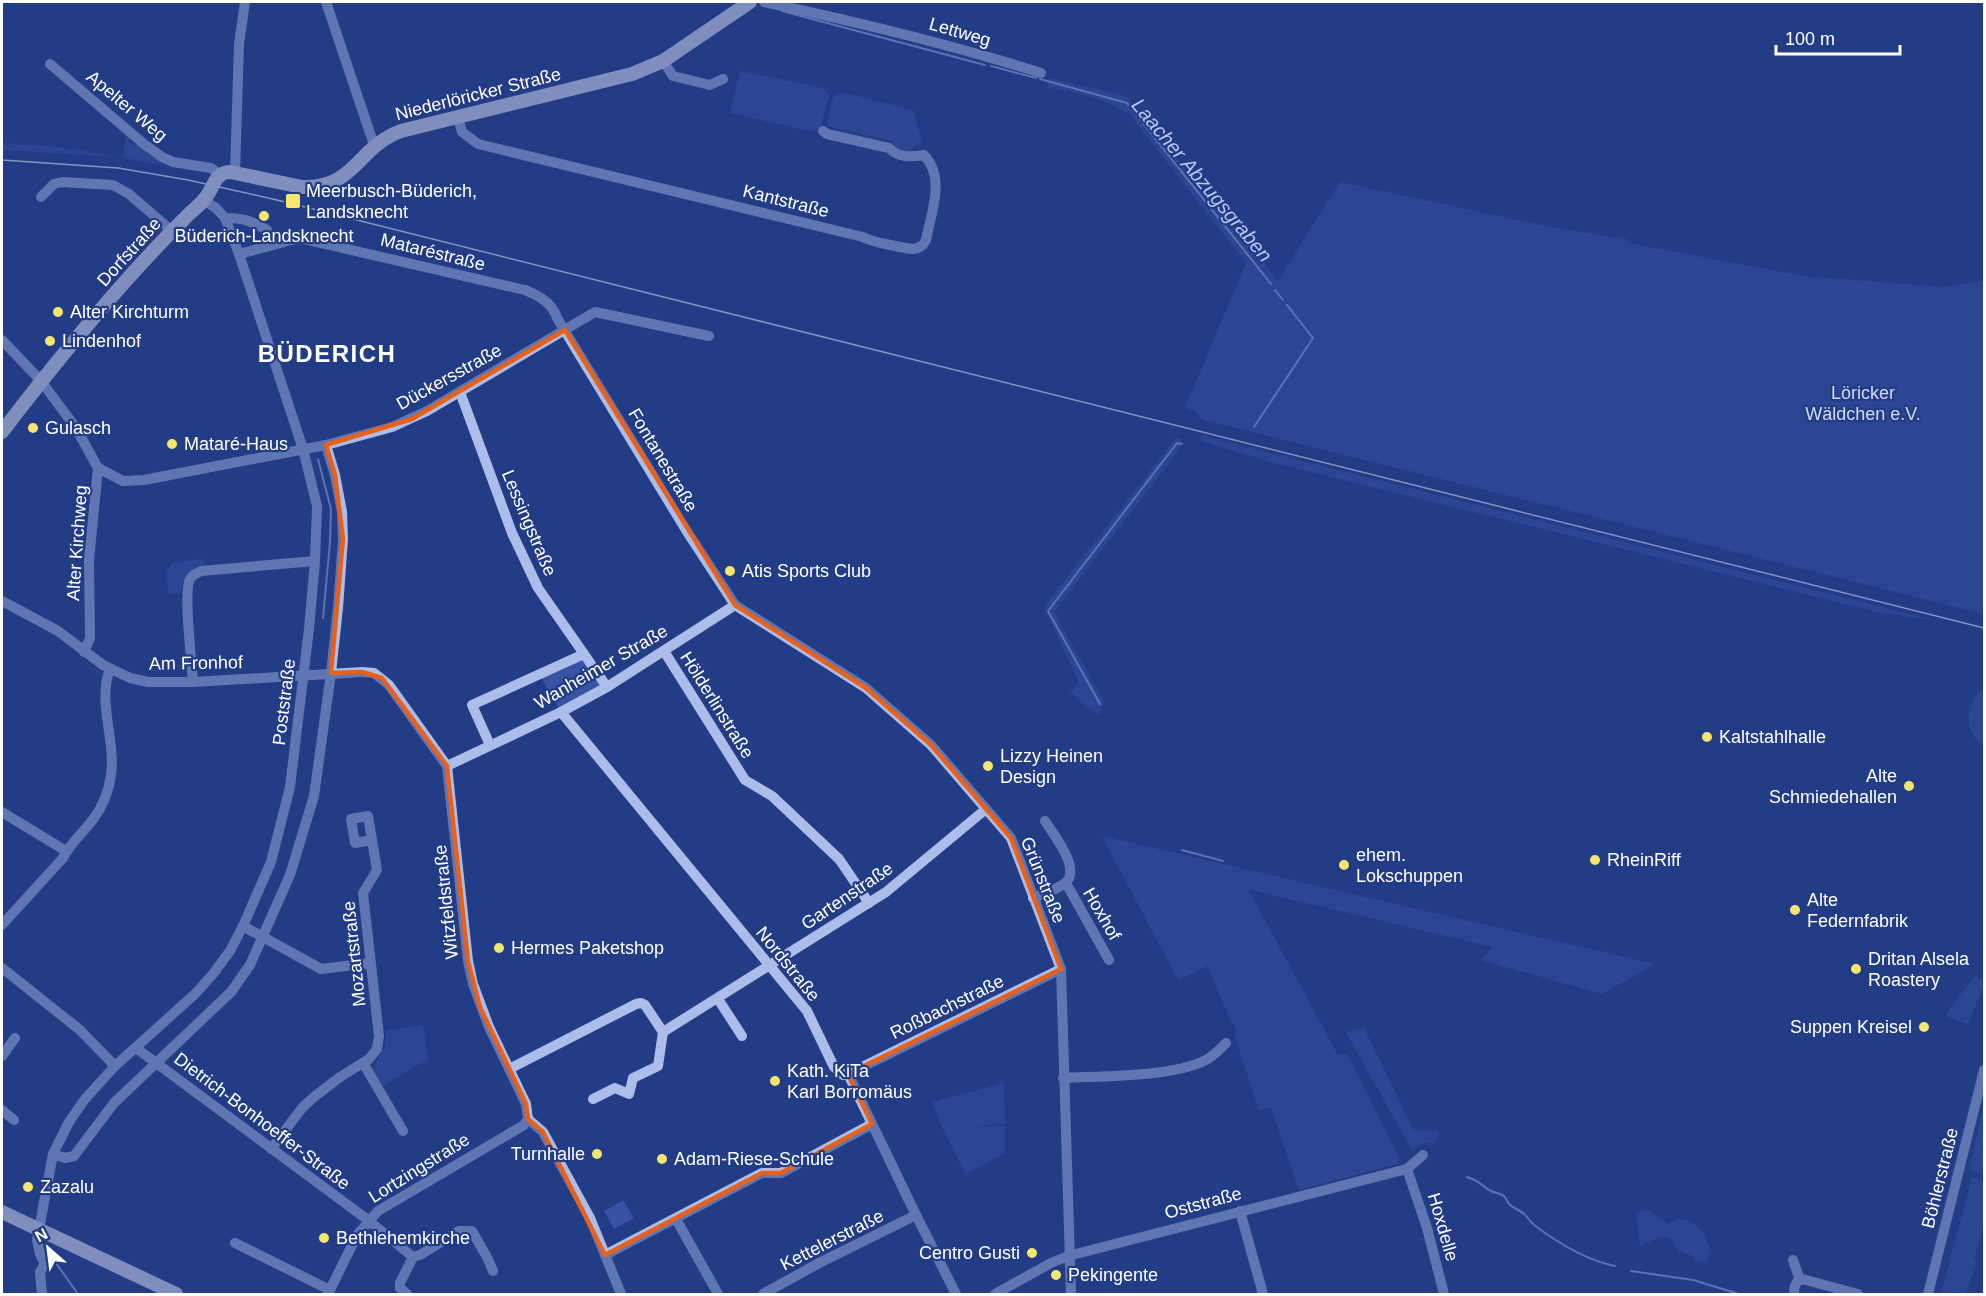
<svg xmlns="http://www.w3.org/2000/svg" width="1986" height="1296" font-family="Arial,sans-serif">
<rect width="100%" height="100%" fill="#223c86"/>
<!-- green -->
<g fill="#3654a3">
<path d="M 740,71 L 823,88 L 829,95 L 821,126 L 815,132 L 730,113 Z"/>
<path d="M 1050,78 L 1128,97 L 1278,281 L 1340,182 L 1550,227 L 1627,239 L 1628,243 L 1804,276 L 1943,287 L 1984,281 L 1984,614 L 1201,419 L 1195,411 L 1185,408 L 1246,263 L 1131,116 C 1111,100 1072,90 1047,88 Z"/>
<path d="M 841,92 L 913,110 L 922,141 L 908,151 L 894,147 L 892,141 L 827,126 L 833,97 Z"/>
<path d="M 126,134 L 131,138 L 129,142 L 135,146 L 138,143 L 164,165 L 123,158 Z"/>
<path d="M 2,143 L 58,147 L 118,157 L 2,150 Z"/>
<path d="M 1200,435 L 1938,621 L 1882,613 L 1271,462 L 1201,441 Z"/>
<path d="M 1176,438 L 1182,439 L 1179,450 L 1054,612 L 1104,702 L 1099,715 L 1070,693 L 1079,682 L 1044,607 Z"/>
<path d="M 204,559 L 205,565 C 187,568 185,575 181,593 L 168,594 L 167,572 L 172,563 Z"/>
<path d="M 582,658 L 601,686 L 559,709 L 541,677 Z"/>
<path d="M 1984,689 L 1984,744 C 1980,742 1975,739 1973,735 C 1964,721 1970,696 1984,689 Z"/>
<path d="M 1102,836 L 1655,964 L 1602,994 L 1481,960 L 1493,947 L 1251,890 L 1249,891 L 1338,1055 L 1348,1054 L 1399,1158 L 1397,1164 L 1299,1190 L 1271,1107 L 1259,1110 L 1234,1034 L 1237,1032 L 1233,1022 L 1231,1022 L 1208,966 L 1178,980 Z"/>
<path d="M 1975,976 L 1984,980 L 1984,984 L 1968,1024 L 1946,1017 L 1949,1009 Z"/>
<path d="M 423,1025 L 428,1059 L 381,1087 L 372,1070 L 385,1047 L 386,1030 Z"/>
<path d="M 1364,1028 L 1414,1131 L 1435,1130 L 1440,1133 L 1433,1144 L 1425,1142 L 1415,1148 L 1413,1152 L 1346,1032 Z"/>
<path d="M 1004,1083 L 1005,1124 L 961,1127 L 1005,1126 L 1005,1153 L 966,1174 L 942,1127 L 932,1102 Z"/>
<path d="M 1984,1103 L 1984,1174 L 1969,1170 Z"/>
<path d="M 1972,1177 L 1984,1181 L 1984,1226 L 1974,1259 L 1977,1261 L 1966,1294 L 1956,1292 L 1955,1294 L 1941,1294 Z"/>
<path d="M 623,1200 L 634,1218 L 614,1229 L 604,1211 Z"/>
<path d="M 1648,1210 L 1668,1224 C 1671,1223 1674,1220 1677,1220 C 1692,1216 1710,1237 1710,1251 C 1710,1254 1708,1257 1707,1260 L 1696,1262 L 1691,1255 L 1678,1251 L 1674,1242 L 1666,1237 L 1654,1239 L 1640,1247 L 1636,1214 L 1640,1211 Z"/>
</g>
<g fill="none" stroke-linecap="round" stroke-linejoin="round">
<!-- stream -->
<g stroke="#a0b5ea" stroke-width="2">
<path d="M 782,11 L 985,65"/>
<path d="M 991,66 L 1036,78"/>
<path d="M 1040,79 L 1127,103 L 1271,284"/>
<path d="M 1275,290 L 1283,300"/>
<path d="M 1254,427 L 1313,338 L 1287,305"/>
<path d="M 318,459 L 331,509 L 330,542 L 323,618"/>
<path d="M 1100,704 L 1048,611 L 1177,443 L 1182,444"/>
<path d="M 1182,850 L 1223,861"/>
<path d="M 1467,1177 C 1481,1181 1481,1186 1491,1191 C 1495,1193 1500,1193 1504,1196 C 1506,1198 1507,1201 1509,1204 C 1513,1208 1520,1210 1524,1214 C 1528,1217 1530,1222 1534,1225 C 1558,1243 1585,1260 1615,1266"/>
<path d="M 47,1243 L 46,1249 L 78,1294"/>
<path d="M 1631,1271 L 1693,1280 L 1739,1294"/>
</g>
<!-- minor -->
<g stroke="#acbde9" stroke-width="10">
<path d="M 326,2 L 374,145"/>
<path d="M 764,2 C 858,22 950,44 1041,73"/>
<path d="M 663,61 L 673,76 L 710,85 L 723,79"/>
<path d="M 50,64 L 144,144 L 162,157 L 173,162 L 211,168 L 220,175"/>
<path d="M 458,117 L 462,132 L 478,144 L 863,237 C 871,242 904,248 913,249 C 918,249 918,248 923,245 L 926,240 C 931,213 946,178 924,155 C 912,157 898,158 889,148 L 827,134 L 823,131"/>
<path d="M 235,173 L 239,44 L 245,2"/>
<path d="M 41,197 L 54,184 L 62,182 L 113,185 L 129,194 L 172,231"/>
<path d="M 225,218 C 243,218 252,221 267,230 L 272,244"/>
<path d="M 239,254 L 299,238 L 525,290 C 538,295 553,304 557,318 L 686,530 L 735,605 L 866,688 L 931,745 L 1011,838 L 1061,969 L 1071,1294"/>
<path d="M 2,340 L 41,381 L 76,428 L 98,468 L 89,560 L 90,638 L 84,652"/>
<path d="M 460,392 L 512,533 L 538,588 L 607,687"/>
<path d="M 98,468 L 123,481 L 144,480 L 326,445 L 392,427 L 427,411 L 595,312 L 709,336"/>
<path d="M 2,601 L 58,631 L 103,665 L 130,678 L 148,682 L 193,682 L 362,672 L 374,673 L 389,685 L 447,766 L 468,961 L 473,984 L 489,1027 L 526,1104 L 528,1119 L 543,1132 L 590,1218 L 621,1294"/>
<path d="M 664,651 L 745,780 L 772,796 L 839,859 L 869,903"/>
<path d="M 193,682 C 192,664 183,592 190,579 C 192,575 197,573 201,571 L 315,561"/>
<path d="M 561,712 L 807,1011 L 834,1067 L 843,1075 L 848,1074 L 916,1215 L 956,1294"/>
<path d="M 490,745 L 472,705 L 584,654"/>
<path d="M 447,766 L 561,712 L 607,687 L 735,605"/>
<path d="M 2,812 L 66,851"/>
<path d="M 1066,883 L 1109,960"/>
<path d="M 1033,898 C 1043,894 1055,890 1064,884 C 1083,871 1054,835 1045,821"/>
<path d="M 2,925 L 63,858 C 70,843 84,832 94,818 C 103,806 109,789 111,775 C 116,740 97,702 110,669"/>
<path d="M 243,926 L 321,969 L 370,963"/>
<path d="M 2,968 L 80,1030 L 115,1066"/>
<path d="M 718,999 L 742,1036"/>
<path d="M 136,1048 L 368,1220 L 413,1257 L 420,1255 L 459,1231 L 472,1231 L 488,1259 L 493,1271"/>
<path d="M 2,1056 L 15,1038"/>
<path d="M 363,1063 L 403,1131"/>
<path d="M 509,1069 L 636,1004 L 641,1003 L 645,1005 L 663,1032 L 886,892 L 986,809"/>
<path d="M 848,1074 L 1061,969"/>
<path d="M 1063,1078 C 1102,1076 1170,1077 1204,1061 C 1213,1057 1219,1050 1226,1043"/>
<path d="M 593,1099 L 615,1088 L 629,1094 L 633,1078 L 658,1066 L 663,1032"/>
<path d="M 2,1110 L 14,1120"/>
<path d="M 271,1149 L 302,1108 L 314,1097 L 340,1077 L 369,1059 L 377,1049 L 379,1036 L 363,893 L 377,870 L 372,840 L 355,843 L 351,819 L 368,816 L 372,840"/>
<path d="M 53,1154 L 65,1158 L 74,1156 L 114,1103 L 231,992 L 250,965 L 290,875 L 314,796 L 331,673 L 338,608 L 343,539 L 342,512 L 335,475 L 326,445"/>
<path d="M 1407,1169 L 1427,1228 L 1444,1294"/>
<path d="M 1240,1211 L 1263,1294"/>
<path d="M 676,1219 L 718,1294"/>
<path d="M 235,1243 L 330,1290"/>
<path d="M 605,1255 L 762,1173 L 781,1173 L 872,1124"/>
<path d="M 1793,1260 L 1800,1280"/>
<path d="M 42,1294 L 40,1272 L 45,1264 L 40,1254 L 37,1240 L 53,1154 L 69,1122 L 85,1099 L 115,1066 L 195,994 L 213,974 L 230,951 L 243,926 L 271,862 L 290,787 L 309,629 L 315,561 L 317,506 L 303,449 L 239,254 L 225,218 L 216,208 L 203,200"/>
<path d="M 328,1294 L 357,1235 L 378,1211 L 524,1125 L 528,1119"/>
<path d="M 407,1294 L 400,1288 L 400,1283 L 413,1257"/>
<path d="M 763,1294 L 821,1262 L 916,1215"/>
<path d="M 995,1294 L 1051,1263 L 1068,1256 L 1407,1169 L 1423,1155"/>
<path d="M 1794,1294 C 1794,1287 1795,1281 1802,1279 L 1858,1294"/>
<path d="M 1928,1294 L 1984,1070"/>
</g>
<!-- major -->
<g stroke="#eff2fe" stroke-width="14">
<path d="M 2,432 C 60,356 122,280 190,213 C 196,208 202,203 206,197 C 214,187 215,172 230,172 L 302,187 C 355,189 357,147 401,131 L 632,74 L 663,61 L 750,2"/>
<path d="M 2,1212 L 176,1294"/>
</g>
<!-- tram -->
<path stroke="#fff" stroke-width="1.5" d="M 2,160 L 118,168 L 188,180 L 277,200 L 1984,628"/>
</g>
<!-- marked area -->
<path d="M0 0H1986V1296H0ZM 565,330 L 735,605 L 866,688 L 931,745 L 1011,838 L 1061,969 L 848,1074 L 872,1124 L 781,1173 L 762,1173 L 605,1255 L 543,1132 L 528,1119 L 526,1104 L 480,1007 L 468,961 L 447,766 L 382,678 L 362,672 L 331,673 L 343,539 L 335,475 L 326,445 L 412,419 Z" fill="#223c86" fill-opacity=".55" fill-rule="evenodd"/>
<path fill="none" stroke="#e96118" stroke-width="4.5" stroke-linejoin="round" d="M 565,330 L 735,605 L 866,688 L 931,745 L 1011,838 L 1061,969 L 848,1074 L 872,1124 L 781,1173 L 762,1173 L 605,1255 L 543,1132 L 528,1119 L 526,1104 L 480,1007 L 468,961 L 447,766 L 382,678 L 362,672 L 331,673 L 343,539 L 335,475 L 326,445 L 412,419 Z"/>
<!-- markers -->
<g fill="#f5e66e" stroke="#223c86" stroke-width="2">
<rect x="285" y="193" width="16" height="16" rx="3"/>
<circle cx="264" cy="216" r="6"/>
<circle cx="58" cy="312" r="6"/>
<circle cx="50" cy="341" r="6"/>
<circle cx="33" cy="428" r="6"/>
<circle cx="172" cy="444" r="6"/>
<circle cx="730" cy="571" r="6"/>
<circle cx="1707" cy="737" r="6"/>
<circle cx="988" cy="766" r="6"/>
<circle cx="1909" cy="786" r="6"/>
<circle cx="1595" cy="860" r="6"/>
<circle cx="1344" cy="865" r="6"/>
<circle cx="1795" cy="910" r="6"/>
<circle cx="499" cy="948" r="6"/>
<circle cx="1856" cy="969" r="6"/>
<circle cx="1924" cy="1027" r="6"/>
<circle cx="775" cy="1081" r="6"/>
<circle cx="597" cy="1154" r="6"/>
<circle cx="662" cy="1159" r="6"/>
<circle cx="28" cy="1187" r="6"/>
<circle cx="324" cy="1238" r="6"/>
<circle cx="1032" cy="1253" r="6"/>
<circle cx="1056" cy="1275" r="6"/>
</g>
<g text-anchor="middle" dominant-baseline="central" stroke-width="4.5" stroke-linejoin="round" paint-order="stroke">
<!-- street labels -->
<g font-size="18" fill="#fff" stroke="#223c86">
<text transform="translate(960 32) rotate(16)">Lettweg</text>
<text transform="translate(478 94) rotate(-14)">Niederlöricker Straße</text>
<text transform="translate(127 106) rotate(40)">Apelter Weg</text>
<text transform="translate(786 201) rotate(14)">Kantstraße</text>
<text transform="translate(129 252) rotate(-48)">Dorfstraße</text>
<text transform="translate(433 252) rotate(14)">Mataréstraße</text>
<text transform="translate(449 377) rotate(-29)">Dückersstraße</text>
<text transform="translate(663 460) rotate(59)">Fontanestraße</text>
<text transform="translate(529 523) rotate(67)">Lessingstraße</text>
<text transform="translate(77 543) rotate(-86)">Alter Kirchweg</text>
<text transform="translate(196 663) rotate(-1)">Am Fronhof</text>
<text transform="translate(601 667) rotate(-30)">Wanheimer Straße</text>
<text transform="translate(284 702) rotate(-83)">Poststraße</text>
<text transform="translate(717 705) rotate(58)">Hölderlinstraße</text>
<text transform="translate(1043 880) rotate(68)">Grünstraße</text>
<text transform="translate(847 896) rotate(-34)">Gartenstraße</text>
<text transform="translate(446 902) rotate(-96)">Witzfeldstraße</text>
<text transform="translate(1102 914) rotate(60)">Hoxhof</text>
<text transform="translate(354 954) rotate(-96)">Mozartstraße</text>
<text transform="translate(788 964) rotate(51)">Nordstraße</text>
<text transform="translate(947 1007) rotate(-26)">Roßbachstraße</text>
<text transform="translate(262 1121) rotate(37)">Dietrich-Bonhoeffer-Straße</text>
<text transform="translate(419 1168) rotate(-32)">Lortzingstraße</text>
<text transform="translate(1940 1178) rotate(-76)">Böhlerstraße</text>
<text transform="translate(1203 1203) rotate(-15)">Oststraße</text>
<text transform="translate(1443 1227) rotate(74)">Hoxdelle</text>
<text transform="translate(832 1240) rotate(-27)">Kettelerstraße</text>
</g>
<!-- poi labels -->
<g font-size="18" fill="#fff" stroke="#223c86" text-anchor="start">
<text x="306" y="191">Meerbusch-Büderich,<tspan x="306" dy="21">Landsknecht</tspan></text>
<text x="264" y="236" text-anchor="middle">Büderich-Landsknecht</text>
<text x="70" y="312">Alter Kirchturm</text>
<text x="62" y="341">Lindenhof</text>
<text x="45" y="428">Gulasch</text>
<text x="184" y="444">Mataré-Haus</text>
<text x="742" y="571">Atis Sports Club</text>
<text x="1719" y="737">Kaltstahlhalle</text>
<text x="1000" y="756">Lizzy Heinen<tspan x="1000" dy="21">Design</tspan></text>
<text x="1897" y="776" text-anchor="end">Alte<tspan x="1897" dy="21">Schmiedehallen</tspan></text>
<text x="1356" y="855">ehem.<tspan x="1356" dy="21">Lokschuppen</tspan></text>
<text x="1607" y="860">RheinRiff</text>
<text x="1807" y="900">Alte<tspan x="1807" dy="21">Federnfabrik</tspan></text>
<text x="511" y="948">Hermes Paketshop</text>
<text x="1868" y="959">Dritan Alsela<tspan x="1868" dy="21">Roastery</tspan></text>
<text x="1912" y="1027" text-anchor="end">Suppen Kreisel</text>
<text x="787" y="1071">Kath. KiTa<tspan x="787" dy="21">Karl Borromäus</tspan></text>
<text x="585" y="1154" text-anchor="end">Turnhalle</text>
<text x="674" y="1159">Adam-Riese-Schule</text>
<text x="40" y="1187">Zazalu</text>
<text x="336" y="1238">Bethlehemkirche</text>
<text x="1020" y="1253" text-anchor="end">Centro Gusti</text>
<text x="1068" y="1275">Pekingente</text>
</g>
<!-- park labels -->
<g font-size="18" fill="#d0dbf7" stroke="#223c86">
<text x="1863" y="393">Löricker<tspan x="1863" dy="21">Wäldchen e.V.</tspan></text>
</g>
<!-- water labels -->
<g font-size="20" font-style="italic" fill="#b8c8f1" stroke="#223c86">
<text transform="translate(1202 180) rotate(50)">Laacher Abzugsgraben</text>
</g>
<!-- district labels -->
<g font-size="24" font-weight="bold" letter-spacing="1.5" fill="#fff" stroke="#223c86">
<text x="327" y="353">BÜDERICH</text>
</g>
</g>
<!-- border -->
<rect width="1986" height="1296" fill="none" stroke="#ffffff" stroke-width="6"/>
<!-- north arrow -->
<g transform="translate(48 1248) rotate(332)" stroke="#223c86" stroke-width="4.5" paint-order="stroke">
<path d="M0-4.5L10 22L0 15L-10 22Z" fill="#ffffff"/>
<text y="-9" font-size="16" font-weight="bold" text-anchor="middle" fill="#ffffff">N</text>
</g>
<!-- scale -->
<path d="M1776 45v9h124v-9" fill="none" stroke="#ffffff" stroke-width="3"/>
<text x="1785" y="45" font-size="18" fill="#ffffff" stroke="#223c86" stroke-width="4.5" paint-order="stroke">100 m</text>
</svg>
